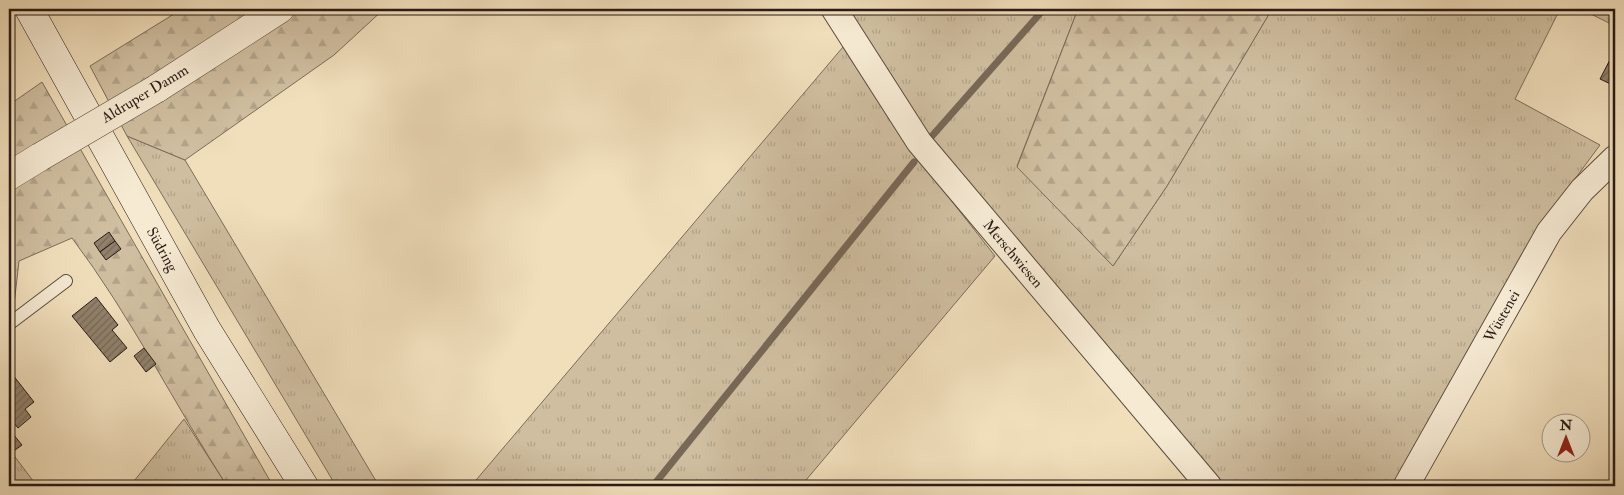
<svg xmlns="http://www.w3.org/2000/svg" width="1624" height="495" font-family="'IM FELL Double Pica',serif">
<defs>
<pattern id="grass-tufts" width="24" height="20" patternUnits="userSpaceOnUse" patternTransform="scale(1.25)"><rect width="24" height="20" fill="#cfbea0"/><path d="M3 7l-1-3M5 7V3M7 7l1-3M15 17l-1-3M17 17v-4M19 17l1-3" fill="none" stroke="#b2a389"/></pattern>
<pattern id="forest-firs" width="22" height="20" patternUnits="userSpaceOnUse" patternTransform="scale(1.25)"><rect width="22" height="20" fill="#cfbea0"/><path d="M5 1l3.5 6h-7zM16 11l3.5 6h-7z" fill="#b2a389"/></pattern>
<pattern id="building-hatch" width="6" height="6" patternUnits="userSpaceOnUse" patternTransform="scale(1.25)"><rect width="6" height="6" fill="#91816c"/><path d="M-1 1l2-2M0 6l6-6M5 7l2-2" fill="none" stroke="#766958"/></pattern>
</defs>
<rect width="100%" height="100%" fill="#f1dfbc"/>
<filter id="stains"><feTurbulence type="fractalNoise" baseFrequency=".004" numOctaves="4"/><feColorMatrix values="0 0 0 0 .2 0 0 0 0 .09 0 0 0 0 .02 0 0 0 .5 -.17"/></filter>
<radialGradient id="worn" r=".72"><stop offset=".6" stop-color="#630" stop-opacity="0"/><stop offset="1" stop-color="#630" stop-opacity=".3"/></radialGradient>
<!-- grass -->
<g fill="url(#grass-tufts)" stroke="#7c6c5a">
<path d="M 849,9 L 1078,9 L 1017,166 L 1113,266 L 1167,186 L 1272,9 L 1560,9 L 1515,99 L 1600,145 L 1547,217 L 1395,486 L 1223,486 L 920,124 Z"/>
<path d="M 1581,9 L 1615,9 L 1615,26 Z"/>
<path d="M 843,47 L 902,138 L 995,256 L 801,486 L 471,486 Z"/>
<path d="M 127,136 L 185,160 L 379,486 L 336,486 Z"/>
<path d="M 184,419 L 227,486 L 130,486 Z"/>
<path d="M 9,449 L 37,486 L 9,486 Z"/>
</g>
<!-- forest -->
<g fill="url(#forest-firs)" stroke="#7c6c5a">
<path d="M 182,9 L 384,9 L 334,55 L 185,160 L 127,136 L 90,66 Z"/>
<path d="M 1078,9 L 1272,9 L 1167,186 L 1113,266 L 1017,167 Z"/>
<path d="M 42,82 L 273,486 L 227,486 C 175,405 130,315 72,238 L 19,261 L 14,305 L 9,309 L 9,105 Z"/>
</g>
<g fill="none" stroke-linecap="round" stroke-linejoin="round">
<!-- stream -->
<g stroke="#786857" stroke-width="7">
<path d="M 932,136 L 1044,9"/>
<path d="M 653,486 L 914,162"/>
</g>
</g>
<!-- building -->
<g fill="url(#building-hatch)" stroke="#291b15">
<path d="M 1615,50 L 1615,86 L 1600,79 Z"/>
<path d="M 109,232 L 115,241 L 100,252 L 94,243 Z"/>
<path d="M 115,241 L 121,249 L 106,260 L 100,252 Z"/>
<path d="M 96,297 L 118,325 L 112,330 L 127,348 L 110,362 L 72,316 Z"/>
<path d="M 144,348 L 156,364 L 146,372 L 134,356 Z"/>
<path d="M 9,370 L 34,402 L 25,409 L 31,417 L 18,428 L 9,417 Z"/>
<path d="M 9,429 L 22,445 L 11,453 L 9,450 Z"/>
</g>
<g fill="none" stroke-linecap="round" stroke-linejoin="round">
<defs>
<path id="service" d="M 9,324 L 66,281"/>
<g id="minor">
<path id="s1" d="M 834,9 L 919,142 L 1209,486"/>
<path id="s2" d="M 1406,486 L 1549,232 L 1582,190 L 1615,158"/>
</g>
<g id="tertiary">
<path d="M 156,89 L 280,9"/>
<path d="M 9,176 L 40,157"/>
</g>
<g id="secondary">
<path id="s3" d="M 29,9 L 207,330 L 304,486"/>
</g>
</defs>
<!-- service casing -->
<use href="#service" stroke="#5b4c3f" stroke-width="14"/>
<!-- minor casing -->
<use href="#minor" stroke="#5b4c3f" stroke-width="27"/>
<!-- tertiary casing -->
<use href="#tertiary" stroke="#5b4c3f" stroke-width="29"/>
<!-- secondary casing -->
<use href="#secondary" stroke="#291b15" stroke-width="29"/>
<!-- service -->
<use href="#service" stroke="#f6ead3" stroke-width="12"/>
<!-- minor -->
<use href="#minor" stroke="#f6ead3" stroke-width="25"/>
<!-- tertiary -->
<use href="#tertiary" stroke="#f6ead3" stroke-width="28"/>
<!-- secondary -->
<use href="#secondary" stroke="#f6ead3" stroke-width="28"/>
<defs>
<path id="tertiary-bridge" d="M 40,157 L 156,89"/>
</defs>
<!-- tertiary-bridge casing -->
<use href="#tertiary-bridge" stroke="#5b4c3f" stroke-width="29" stroke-linecap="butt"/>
<!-- tertiary-bridge -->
<use href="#tertiary-bridge" stroke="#f6ead3" stroke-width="28"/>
</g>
<g text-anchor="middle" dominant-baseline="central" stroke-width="4" stroke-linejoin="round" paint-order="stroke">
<!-- street labels -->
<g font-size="15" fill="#291b15" stroke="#f6ead3">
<text transform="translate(145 94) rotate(-31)">Aldruper Damm</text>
<text stroke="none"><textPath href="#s3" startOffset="275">Südring</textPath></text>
<text stroke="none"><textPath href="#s1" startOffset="304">Merschwiesen</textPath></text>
<text stroke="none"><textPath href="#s2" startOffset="195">Wüstenei</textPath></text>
</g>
</g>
<!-- margin -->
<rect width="1624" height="495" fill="none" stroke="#f1dfbc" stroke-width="30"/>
<rect x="10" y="10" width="1604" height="475" fill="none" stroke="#291b15" stroke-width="2.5"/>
<rect x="15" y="15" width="1594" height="465" fill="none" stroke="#291b15"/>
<!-- north arrow -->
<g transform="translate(1566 438)"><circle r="24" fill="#f6ead3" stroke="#a49787"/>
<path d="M0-4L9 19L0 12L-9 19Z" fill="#8f2418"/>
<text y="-8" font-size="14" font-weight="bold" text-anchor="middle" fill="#291b15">N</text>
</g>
<rect width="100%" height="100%" filter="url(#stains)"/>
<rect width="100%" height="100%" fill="url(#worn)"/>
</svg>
